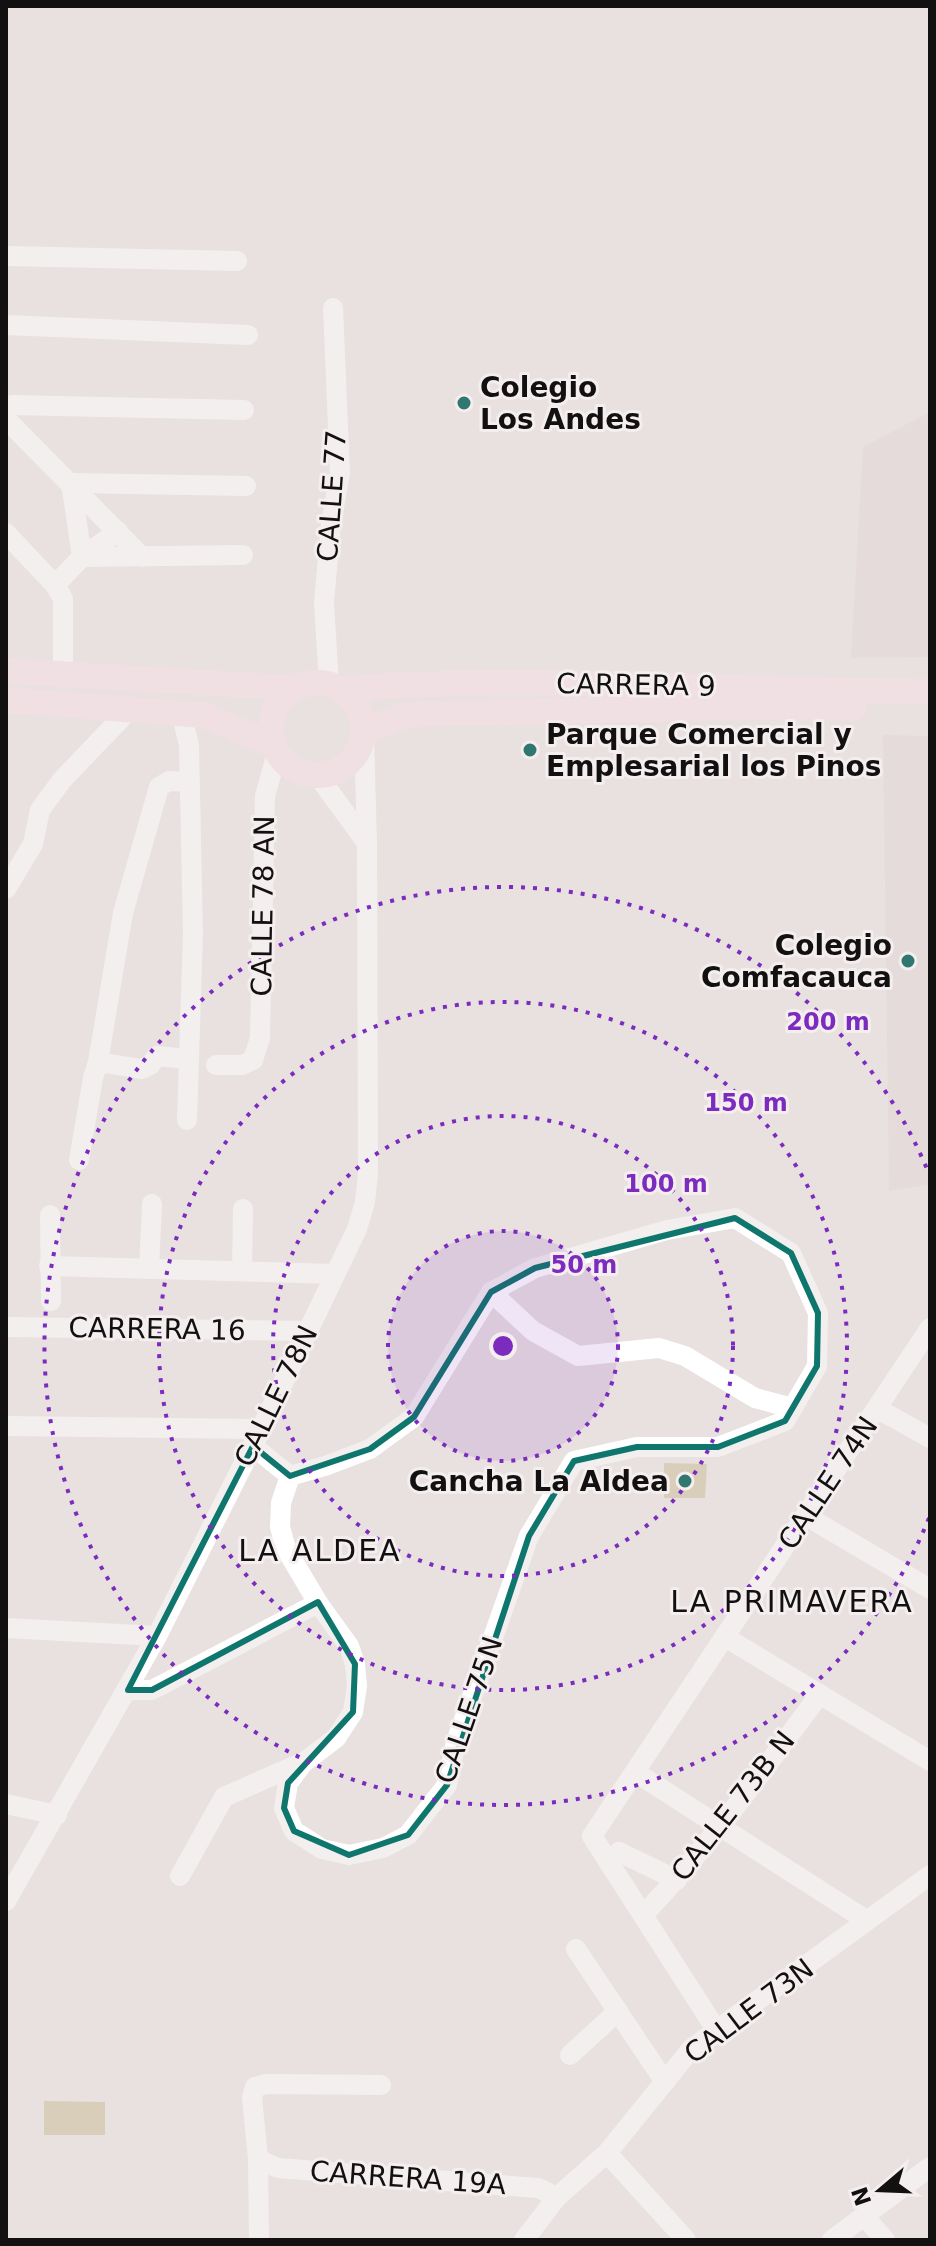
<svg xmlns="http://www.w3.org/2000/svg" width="936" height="2246" font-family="'DejaVu Sans',sans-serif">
<rect width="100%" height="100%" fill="#e8e1e0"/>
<!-- built -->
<g fill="#e3d3d2">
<path d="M 930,412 L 930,657 L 851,658 L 863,447 Z"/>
<path d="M 883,735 L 930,736 L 930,1185 L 889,1191 Z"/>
</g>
<!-- green -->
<g fill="#c8b78b">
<path d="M 664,1463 L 707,1464 L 705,1498 L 664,1498 Z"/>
<path d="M 44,2101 L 105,2102 L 105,2135 L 44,2135 Z"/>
</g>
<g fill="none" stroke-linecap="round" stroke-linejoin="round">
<!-- minor -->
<g stroke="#fff" stroke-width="20">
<path d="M 6,256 L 237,261"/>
<path d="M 6,325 L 248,335"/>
<path d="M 6,407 L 12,405 L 244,410"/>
<path d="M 6,419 L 142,557"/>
<path d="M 6,533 L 55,585 L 63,599 L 63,674"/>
<path d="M 82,557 L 71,483 L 246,486"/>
<path d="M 82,557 L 243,555"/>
<path d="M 55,585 L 82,557 L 118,531"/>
<path d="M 329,684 L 324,602 L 331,524 L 340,473 L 333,308"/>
<path d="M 181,712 L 189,745 L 193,933 L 187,1120"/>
<path d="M 318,776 L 367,843"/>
<path d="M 6,889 L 33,844 L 40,810 L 62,780 L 131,708"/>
<path d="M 98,1062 L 123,913 L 159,787 L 169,781 L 189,782"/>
<path d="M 216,1065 L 242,1065 L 253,1060 L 260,1038 L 265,796 L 277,753"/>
<path d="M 79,1160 L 93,1078 L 98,1062 L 141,1069 L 150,1065 L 157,1056 L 188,1059"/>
<path d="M 50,1215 L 51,1301"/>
<path d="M 49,1266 L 335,1274"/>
<path d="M 149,1269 L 152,1204"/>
<path d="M 242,1271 L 243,1209"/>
<path d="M 491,1292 L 533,1331 L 578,1356 L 659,1348 L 685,1356 L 755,1398 L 792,1408"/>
<path d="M 6,1327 L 308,1331"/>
<path d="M 878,1409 L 930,1438"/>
<path d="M 6,1426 L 261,1429"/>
<path d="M 253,1446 L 290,1476 L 281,1503 L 280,1527 L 286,1549 L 318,1603 L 349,1646 L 355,1664 L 357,1686 L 353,1712 L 336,1738 L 303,1763 L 288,1783 L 284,1808 L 294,1831 L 322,1849 L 349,1855 L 383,1848 L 408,1835 L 447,1785 L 456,1742 L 529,1536 L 574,1461 L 637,1447 L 718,1447 L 785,1421 L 817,1366 L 818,1313 L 791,1253 L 735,1218 L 667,1230 L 535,1268 L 491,1292 L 414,1417 L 370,1449 L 325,1466 L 290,1476"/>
<path d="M 806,1516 L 930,1589"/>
<path d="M 6,1628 L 157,1636"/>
<path d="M 725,1637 L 930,1761"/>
<path d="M 128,1690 L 152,1690 L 318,1603"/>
<path d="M 635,1772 L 866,1920"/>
<path d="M 6,1804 L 57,1815"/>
<path d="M 609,1863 L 619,1852 L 677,1880"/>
<path d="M 180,1876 L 224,1797 L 299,1764"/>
<path d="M 6,1901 L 157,1636 L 261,1429 L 357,1229 L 365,1202 L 368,1173 L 367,843 L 364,737"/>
<path d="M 643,1915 C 709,1847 763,1770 820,1694"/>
<path d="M 576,1949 L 665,2082"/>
<path d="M 717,2031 L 592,1836 L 930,1328"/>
<path d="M 570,2055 L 618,2011"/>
<path d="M 607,2153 L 686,2240"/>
<path d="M 258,2159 L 278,2168 L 538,2188 L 557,2197"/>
<path d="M 865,2217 L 885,2240"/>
<path d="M 259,2240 L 258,2159 L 252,2097 L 255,2087 L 266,2084 L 381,2085"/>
<path d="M 524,2240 L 557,2197 L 607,2153 L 692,2048 L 930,1875"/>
<path d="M 832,2240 L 930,2167"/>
</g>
<!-- major -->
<g stroke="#fadbe7" stroke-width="26">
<path d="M 6,671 L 295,688"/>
<circle cx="317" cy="729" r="46"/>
<path d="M 341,689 C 537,674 734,691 930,692"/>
<path d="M 6,700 L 204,715 L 274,745"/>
<path d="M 364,731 L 403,716 L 420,714 L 758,707 L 854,708"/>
</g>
</g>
<!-- marked area -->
<path d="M0 0H936V2246H0ZM 735,1218 L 791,1253 L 818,1313 L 817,1366 L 785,1421 L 718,1447 L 637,1447 L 574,1461 L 529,1536 L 447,1785 L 408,1835 L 349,1855 L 294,1831 L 284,1808 L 288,1783 L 353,1712 L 355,1664 L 318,1602 L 152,1690 L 128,1690 L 253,1446 L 290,1476 L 370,1449 L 414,1417 L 491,1292 L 535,1268 Z" fill="#e8e1e0" fill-opacity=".55" fill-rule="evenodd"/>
<path fill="none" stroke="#0f766e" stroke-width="6" stroke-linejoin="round" d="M 735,1218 L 791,1253 L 818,1313 L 817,1366 L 785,1421 L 718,1447 L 637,1447 L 574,1461 L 529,1536 L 447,1785 L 408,1835 L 349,1855 L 294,1831 L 284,1808 L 288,1783 L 353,1712 L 355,1664 L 318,1602 L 152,1690 L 128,1690 L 253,1446 L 290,1476 L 370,1449 L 414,1417 L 491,1292 L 535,1268 Z"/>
<!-- distance rings -->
<circle cx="503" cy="1346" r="115" fill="#7b2cbf" fill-opacity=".12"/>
<g fill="none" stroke="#7b2cbf" stroke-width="4" stroke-dasharray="4 8">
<circle cx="503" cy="1346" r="115"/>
<circle cx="503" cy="1346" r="230"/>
<circle cx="503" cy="1346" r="344"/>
<path d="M929 1518A459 459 0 1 1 929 1174"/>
</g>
<!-- markers -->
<g fill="#30776f" stroke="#f5eeee" stroke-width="3">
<circle cx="464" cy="403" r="8"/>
<circle cx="530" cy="750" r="8"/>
<circle cx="908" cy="961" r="8"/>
<circle cx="685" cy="1481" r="8"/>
</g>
<g text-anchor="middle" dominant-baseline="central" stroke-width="6" stroke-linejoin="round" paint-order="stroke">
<!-- poi labels -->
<g font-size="28" font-weight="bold" fill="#121010" stroke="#f5eeee" text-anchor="start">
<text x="480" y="387">Colegio<tspan x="480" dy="32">Los Andes</tspan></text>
<text x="546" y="734">Parque Comercial y<tspan x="546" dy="32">Emplesarial los Pinos</tspan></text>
<text x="892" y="945" text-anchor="end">Colegio<tspan x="892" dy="32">Comfacauca</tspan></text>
<text x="669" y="1481" text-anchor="end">Cancha La Aldea</text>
</g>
<!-- street labels -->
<g font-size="28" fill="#121010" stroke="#f5eeee">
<text transform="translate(332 496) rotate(-86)">CALLE 77</text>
<text transform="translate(636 685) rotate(1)">CARRERA 9</text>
<text transform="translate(263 906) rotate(-89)">CALLE 78 AN</text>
<text transform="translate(157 1329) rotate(1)">CARRERA 16</text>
<text transform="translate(276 1396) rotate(-64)">CALLE 78N</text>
<text transform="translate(828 1483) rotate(-56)">CALLE 74N</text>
<text transform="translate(469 1710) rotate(-71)">CALLE 75N</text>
<text transform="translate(733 1806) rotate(-52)">CALLE 73B N</text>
<text transform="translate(749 2011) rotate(-37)">CALLE 73N</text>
<text transform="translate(408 2178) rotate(4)">CARRERA 19A</text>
</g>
<!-- neighbourhood labels -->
<g font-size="30" letter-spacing="2" fill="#121010" stroke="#f5eeee">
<text x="320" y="1550">LA ALDEA</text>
<text x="792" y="1601">LA PRIMAVERA</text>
</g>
</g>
<circle cx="503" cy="1346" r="12" fill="#7b2cbf" stroke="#f5eeee" stroke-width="4"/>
<g font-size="24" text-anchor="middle" font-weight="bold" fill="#7b2cbf" stroke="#f5eeee" stroke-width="6" stroke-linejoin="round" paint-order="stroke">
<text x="828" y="1030">200 m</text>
<text x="746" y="1111">150 m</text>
<text x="666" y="1192">100 m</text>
<text x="584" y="1273">50 m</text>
</g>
<!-- border -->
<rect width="936" height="2246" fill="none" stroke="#121010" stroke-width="16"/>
<!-- north arrow -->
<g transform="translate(880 2190) rotate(251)" stroke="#f5eeee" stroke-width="6" paint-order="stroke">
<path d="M0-6L14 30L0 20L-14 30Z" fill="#121010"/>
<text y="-12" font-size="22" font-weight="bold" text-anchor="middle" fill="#121010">N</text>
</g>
</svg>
